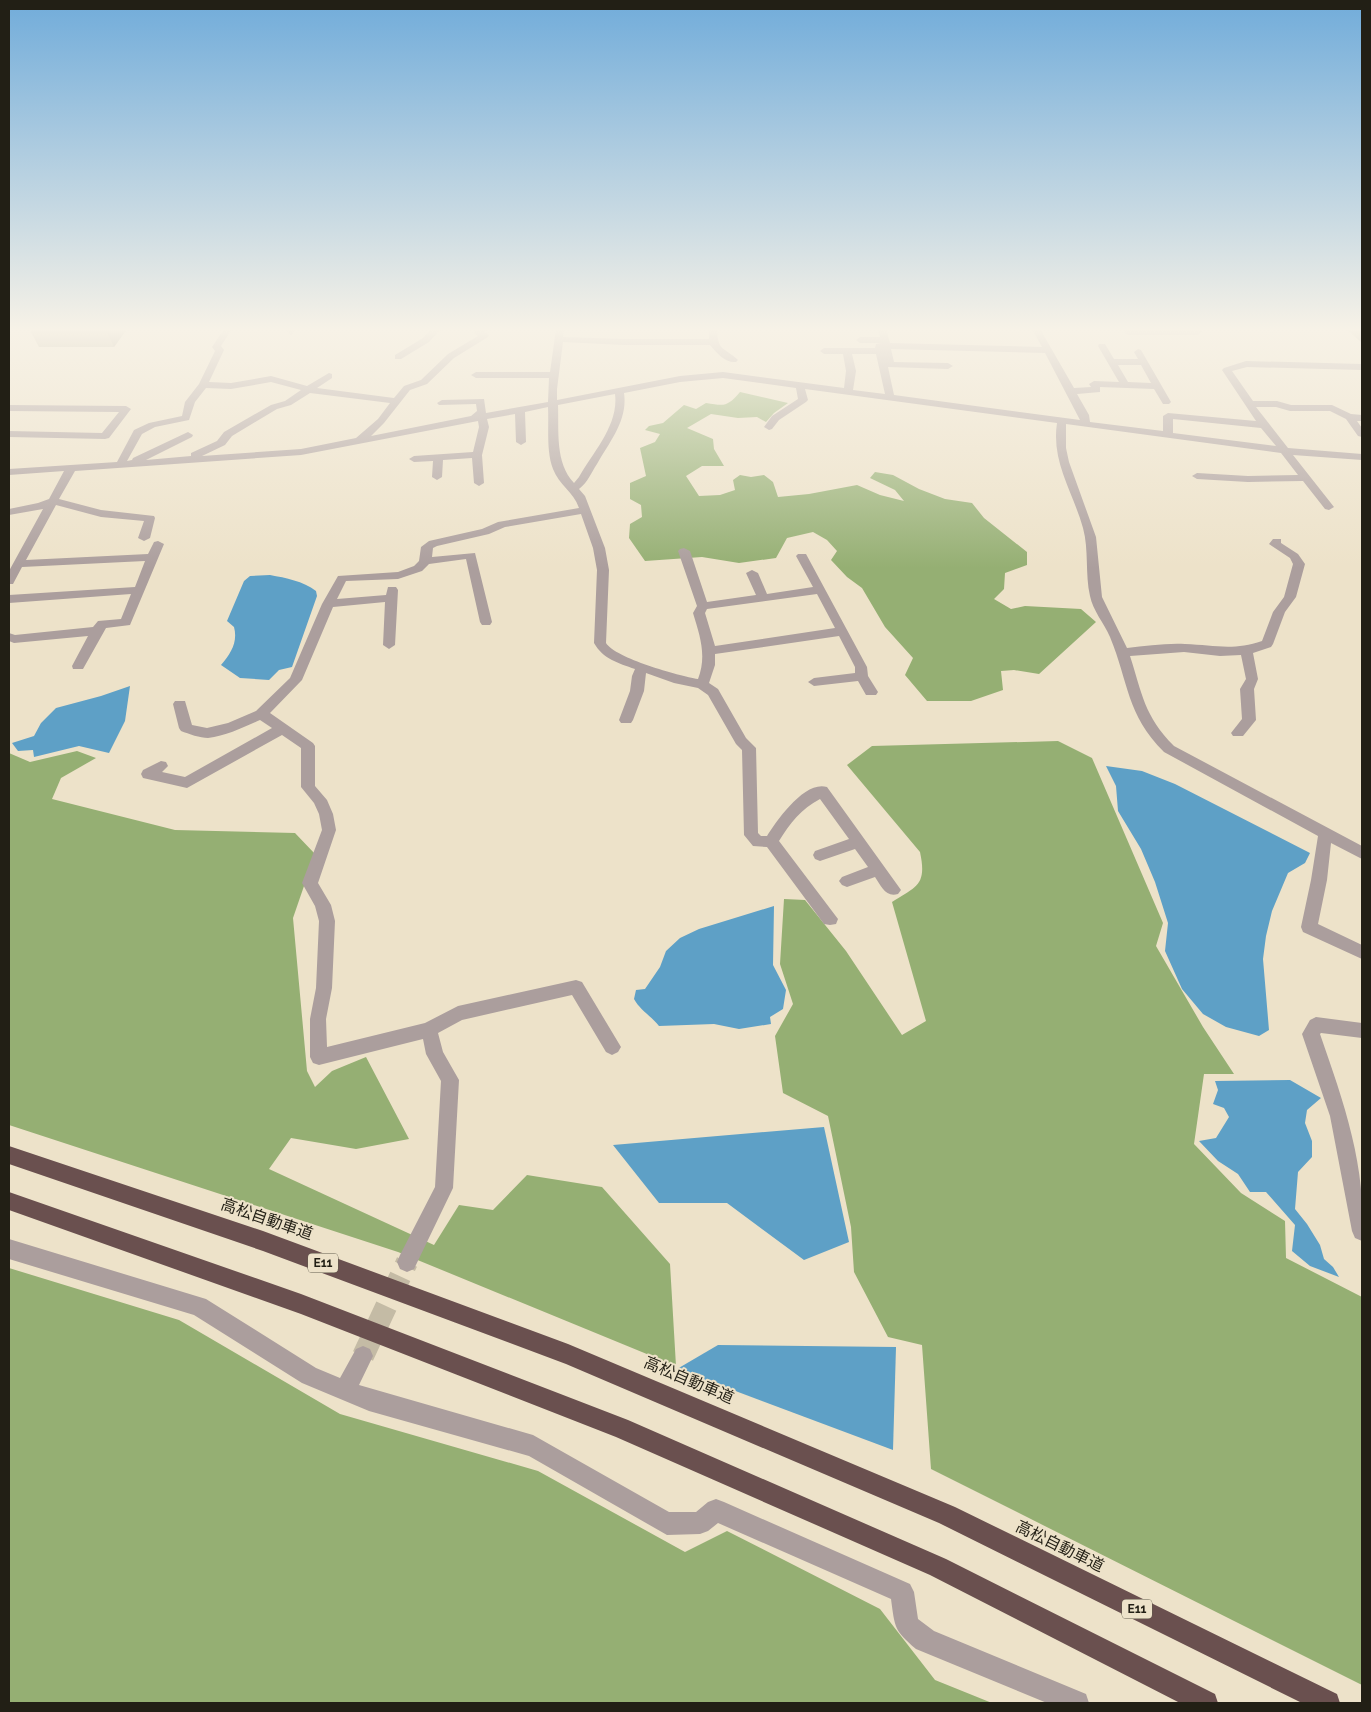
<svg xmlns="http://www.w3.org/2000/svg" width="1371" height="1712" font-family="Raleway,'Noto Sans JP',sans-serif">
<rect width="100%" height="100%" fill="#ede2c9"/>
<!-- forest -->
<g fill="#95af73">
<path d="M 740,392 L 788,403 L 774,413 L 766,422 L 757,417 L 738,418 L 711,414 L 687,428 L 713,439 L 714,449 L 724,466 L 702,466 L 686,476 L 699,496 L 720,495 L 735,490 L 733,480 L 740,475 L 751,477 L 764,475 L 773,482 L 778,497 L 809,494 L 857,485 L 880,495 L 904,501 L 895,490 L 870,478 L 875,472 L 893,475 L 919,489 L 945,499 L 972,503 L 984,518 L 1027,552 L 1027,565 L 1005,573 L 1004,589 L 994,599 L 1011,609 L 1025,606 L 1081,609 L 1096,622 L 1039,674 L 1014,670 L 1001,671 L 1003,690 L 971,701 L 927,701 L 905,675 L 913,658 L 885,627 L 862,588 L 847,577 L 831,560 L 837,551 L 827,540 L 813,532 L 787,538 L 776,558 L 739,563 L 702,557 L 645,561 L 629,538 L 630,524 L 642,517 L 641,505 L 630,499 L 630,483 L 646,476 L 640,448 L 655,442 L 660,434 L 645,430 L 649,426 L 663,423 L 684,405 L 696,409 L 706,403 C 725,406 727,407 740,392 Z"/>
<path d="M 1058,741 L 1092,758 L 1163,923 L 1156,946 L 1203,1027 L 1234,1074 L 1204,1074 L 1194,1144 L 1241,1193 L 1285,1221 L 1286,1258 L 1362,1297 L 1362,1685 L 931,1469 L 922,1345 L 888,1337 L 854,1272 L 851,1227 L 828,1116 L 783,1093 L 775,1036 L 793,1004 L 780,964 L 784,899 L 805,900 L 846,951 L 902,1035 L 926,1021 L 892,902 C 917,886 927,885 920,852 L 847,765 L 872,746 Z"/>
<path d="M 77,751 L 96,758 L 61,778 L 52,799 L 175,830 L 295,833 L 315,854 L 293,918 L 307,1071 L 315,1087 L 332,1071 L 366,1057 L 409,1139 L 356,1149 L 291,1138 L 269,1169 L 434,1245 L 459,1205 L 493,1210 L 527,1175 L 602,1187 L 670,1264 L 676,1366 L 398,1252 L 9,1125 L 9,753 L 30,762 Z"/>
<path d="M 9,1268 L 179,1320 L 340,1414 L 538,1471 L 685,1552 L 727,1531 L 880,1609 L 935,1680 L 992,1703 L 9,1703 Z"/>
</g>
<!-- water -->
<g fill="#5ea0c6">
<path d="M 270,575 C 286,578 303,581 316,591 L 317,596 L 292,667 L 279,670 L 269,680 L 240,678 L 221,665 C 231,653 238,642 234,627 L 227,621 L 244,581 L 250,576 Z"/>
<path d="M 130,686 L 125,721 L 109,753 L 79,746 L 34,757 L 33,750 L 18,751 L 12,743 L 34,736 L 41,723 L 56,708 L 101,696 Z"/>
<path d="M 1106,766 L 1142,771 L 1175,784 L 1310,853 L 1305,863 L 1288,873 L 1272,911 L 1266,936 L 1263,959 L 1269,1030 L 1259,1036 L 1226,1027 L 1203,1014 L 1182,989 L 1165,951 L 1168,923 L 1155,882 L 1141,849 L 1118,811 L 1116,786 Z"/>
<path d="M 774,906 L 773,965 L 786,990 L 783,1009 L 770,1017 L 771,1024 L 739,1029 L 714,1024 L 659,1026 C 651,1016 640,1010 634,999 L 636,990 L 645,989 L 660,967 L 666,951 L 680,938 L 699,929 Z"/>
<path d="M 1290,1080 L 1321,1098 L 1307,1110 L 1305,1123 L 1312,1141 L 1312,1157 L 1298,1172 L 1295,1209 L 1307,1224 L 1320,1245 L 1324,1259 L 1333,1267 L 1339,1277 L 1310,1266 L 1292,1251 L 1295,1225 L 1266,1192 L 1250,1192 L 1238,1174 L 1218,1161 L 1199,1141 L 1216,1138 L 1229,1117 L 1224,1108 L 1213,1104 L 1218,1090 L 1215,1081 Z"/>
<path d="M 824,1127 L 849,1242 L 804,1260 L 727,1203 L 659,1203 L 613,1145 Z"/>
<path d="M 718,1345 L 896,1347 L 893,1450 L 677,1369 Z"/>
</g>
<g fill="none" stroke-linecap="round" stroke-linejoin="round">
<!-- minor-tunnel -->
<path stroke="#c4bba5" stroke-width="22" stroke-dasharray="22 11" stroke-linecap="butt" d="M 363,1356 L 407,1262"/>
<!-- minor -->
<g fill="#ab9e9d" fill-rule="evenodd">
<path d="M 224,329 L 232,329 L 221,346 L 224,350 L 209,382 L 231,383 L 271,376 L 307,386 L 329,373 L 332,374 L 332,378 L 317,388 L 394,398 L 404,386 L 421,380 L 448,354 L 478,336 L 474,333 C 477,328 482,329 488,329 L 485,332 L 489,335 L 488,337 L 454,358 L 427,384 L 410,390 L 384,423 L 371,436 L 471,416 L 477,411 L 476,404 L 439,405 L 437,403 L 442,400 L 484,399 L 486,413 L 548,402 L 549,378 L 476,378 L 471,375 L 476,372 L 550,372 L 556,329 L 564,329 L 563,337 L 624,339 L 709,339 L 709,329 L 717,329 C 718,352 723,346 738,360 L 736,362 C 725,363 717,353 710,345 L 624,345 L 563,342 L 557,389 L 557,400 L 680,376 L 723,372 L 844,388 L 846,371 L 843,354 L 824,354 L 820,351 L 824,348 L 875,348 L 876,344 L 881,343 L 860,343 L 856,340 L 860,337 L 880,337 L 878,329 L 886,329 L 890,343 L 1042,347 L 1032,329 L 1040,329 L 1074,388 L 1091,387 L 1089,384 L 1094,381 L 1119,382 L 1098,346 L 1099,344 L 1105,344 L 1114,359 L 1138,359 L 1134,352 L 1138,349 L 1141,350 L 1171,402 L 1169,404 L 1163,404 L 1154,389 L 1100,387 L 1100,392 L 1077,394 L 1089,415 L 1090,422 L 1163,431 L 1163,416 L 1168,413 L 1256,421 L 1222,370 L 1224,368 L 1246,361 L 1362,364 L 1362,370 L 1247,367 L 1232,371 L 1253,401 L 1277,401 L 1291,405 L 1332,405 L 1351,414 L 1362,415 L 1362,421 L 1357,421 L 1362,428 L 1362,437 L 1358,436 L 1346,419 L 1330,411 L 1290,411 L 1276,407 L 1256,407 L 1288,448 L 1362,454 L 1362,460 L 1293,455 L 1334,507 L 1329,510 L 1325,509 L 1303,481 L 1248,482 L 1197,479 L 1192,476 L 1197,473 L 1248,476 L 1298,475 L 1281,453 L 1066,424 L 1066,448 L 1069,462 L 1096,537 L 1102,597 L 1127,648 C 1146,646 1166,643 1185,644 C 1214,645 1233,651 1262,641 L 1273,612 L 1284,597 L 1293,564 L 1290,558 L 1269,544 L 1273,539 L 1281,539 L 1281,543 L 1298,554 L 1305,564 L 1296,597 L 1285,612 L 1273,644 L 1271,647 L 1253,653 L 1258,679 L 1254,689 L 1256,720 L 1243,736 L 1233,736 L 1231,733 L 1242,719 L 1240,689 L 1246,679 L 1241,655 L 1220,656 L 1184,652 L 1130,656 C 1142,693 1144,716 1174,746 L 1362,846 L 1362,859 L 1331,843 L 1327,880 L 1318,924 L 1362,945 L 1362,959 L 1303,932 L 1301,927 L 1311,880 L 1318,836 L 1164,752 C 1126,714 1129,683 1110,637 C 1104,623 1093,611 1090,596 C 1085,574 1089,550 1083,528 C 1073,492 1051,462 1057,423 L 805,389 L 808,400 L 806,402 L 779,420 L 772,429 L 769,430 L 764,427 L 772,416 L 798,399 L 796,388 L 723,378 L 680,382 L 624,393 C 628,420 610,441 597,464 C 591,473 588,482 579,489 L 585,496 L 605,548 L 609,570 L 606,643 C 615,658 679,676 698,679 C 707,656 700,636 693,613 L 697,606 L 678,551 L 680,549 L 684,548 L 690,551 L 707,602 L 756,595 L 746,573 L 752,570 L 758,573 L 767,594 L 813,587 L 796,556 L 798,554 L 806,554 L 867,667 L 868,676 L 878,692 L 876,695 L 866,695 L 858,681 L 814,686 L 808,682 L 814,678 L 855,673 L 855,667 L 839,636 L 715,654 L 715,665 L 709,683 L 718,689 L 746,738 L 756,748 L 758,833 L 761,836 L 767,836 C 777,820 805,780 827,787 L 901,890 L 898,894 C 886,898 881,886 875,877 L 847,887 L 842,885 L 839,881 L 842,877 L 868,867 L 855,849 L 820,861 L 815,859 L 813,855 L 815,851 L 849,839 L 820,799 C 801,809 790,823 779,841 L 838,919 L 836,924 L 830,925 L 824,924 L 767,847 L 753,846 L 744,835 L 742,750 L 736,744 L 708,695 L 698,688 L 674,683 L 646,673 L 644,691 L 633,720 L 631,723 L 621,723 L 619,720 L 630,691 L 632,676 L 635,669 C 618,663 603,659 594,643 L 597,570 L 593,548 L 581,514 L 505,527 L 489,534 L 437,546 L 433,548 L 432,557 L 475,553 L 492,622 L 490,625 L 482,625 L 480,622 L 466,559 L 429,564 L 422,571 L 398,579 L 346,581 L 337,599 L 386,595 L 388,587 L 396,587 L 398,590 L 395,645 L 389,649 L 383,645 L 385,602 L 333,607 L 302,680 L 270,713 L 313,743 L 315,746 L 315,786 L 327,800 L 333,814 L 336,830 L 318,883 L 331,905 L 335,921 L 332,988 L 326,1019 L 327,1047 L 425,1023 L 458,1006 L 576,980 L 582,982 L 621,1047 L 618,1052 L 612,1055 L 606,1052 L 572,995 L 462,1020 L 438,1033 L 443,1052 L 459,1080 L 453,1188 L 414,1269 L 407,1272 L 400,1269 L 397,1262 L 400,1255 L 435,1187 L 441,1081 L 426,1054 L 423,1039 L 319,1065 L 313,1063 L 310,1057 L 310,1019 L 316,988 L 319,921 L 315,906 L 302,883 L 322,830 L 319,814 L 314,803 L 301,787 L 301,748 L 282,735 L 187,788 L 143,778 L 141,774 L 143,770 L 161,761 L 166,762 L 168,766 L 162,772 L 185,777 L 272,728 L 260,720 C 244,727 226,736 208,738 C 200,738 189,734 181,731 L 179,728 L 173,704 L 175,701 L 185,701 L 192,725 L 207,728 L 228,723 L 256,711 L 290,678 L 322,604 L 338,576 L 398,572 L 414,566 L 419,561 L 421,547 L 429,541 L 482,529 L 498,522 L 579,508 C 573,491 559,485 553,469 C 546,451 549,427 548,407 L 525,412 L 526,442 L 521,445 L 516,442 L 515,414 L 487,419 L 489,427 L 482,455 L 484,483 L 479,486 L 474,483 L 472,458 L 443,460 L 442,477 L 437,480 L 432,477 L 433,461 L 414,462 L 409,459 L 414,456 L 473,452 L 479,427 L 478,421 L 301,455 L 75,471 L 59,499 L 101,510 L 154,516 L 155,518 L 150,538 L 144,541 L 138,538 L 144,521 L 101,517 L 56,505 L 26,560 L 148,554 L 154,542 L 158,541 L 164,544 L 130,625 L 106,628 L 83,669 L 73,669 L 72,666 L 88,636 L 14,643 L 9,641 L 9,633 L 15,635 L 93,627 L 98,621 L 121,619 L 131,594 L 9,603 L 9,595 L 135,587 L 145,561 L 22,567 L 13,584 L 9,584 L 9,571 L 43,509 L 9,515 L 9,509 L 38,503 L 49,499 L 64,471 L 9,475 L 9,469 L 117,462 L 134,430 L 149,423 L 182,416 L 185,402 L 199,384 L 215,351 L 212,347 ZM 891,349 L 1045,353 L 1080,420 L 894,395 L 888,367 L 948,369 L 953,366 L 948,363 L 894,362 ZM 852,354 L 876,354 L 885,394 L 853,390 L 856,371 ZM 1118,365 L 1141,365 L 1151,383 L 1128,382 ZM 271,382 L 301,390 L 285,401 L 271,405 L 224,432 L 217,441 L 191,453 L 191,456 L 146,460 L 192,437 L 193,435 L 188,432 L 133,458 L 132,460 L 127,461 L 142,434 L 155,427 L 189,420 L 195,402 L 206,388 L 231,389 ZM 310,393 L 390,403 L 378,419 L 356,438 L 301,449 L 202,456 L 225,445 L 232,436 L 277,409 L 291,405 ZM 615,394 C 619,425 593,452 579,477 L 574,483 C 555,463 559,431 558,405 ZM 1173,419 L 1261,428 L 1276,446 L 1173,433 ZM 817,594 L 835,628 L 715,646 L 705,613 L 707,609 Z"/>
<path d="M 289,329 L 297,329 L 291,335 L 287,332 Z"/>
<path d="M 431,329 L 444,329 L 438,332 L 429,342 L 401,359 L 395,359 L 395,355 L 423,338 Z"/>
<path d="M 1123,329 L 1198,329 L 1202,332 L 1198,335 L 1129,335 L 1126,334 Z"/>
<path d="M 9,405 L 126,406 L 131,409 L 109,438 L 105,439 L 9,437 L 9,431 L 102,433 L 119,412 L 9,411 Z"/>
<path d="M 1316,1017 L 1362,1023 L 1362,1038 L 1321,1033 L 1320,1034 C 1344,1103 1367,1167 1362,1241 L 1355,1238 L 1352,1231 L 1330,1116 L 1302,1034 L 1310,1020 Z"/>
<path d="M 9,1239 L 206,1299 L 316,1368 L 340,1378 L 356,1349 L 363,1346 L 370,1349 L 373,1356 L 359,1385 L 533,1435 L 669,1512 L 696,1512 L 708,1502 L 716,1499 L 724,1502 L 910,1584 L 914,1592 L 918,1619 L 934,1631 L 1086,1694 L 1089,1703 L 1047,1703 L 916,1649 C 894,1630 895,1628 891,1599 L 718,1523 L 708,1531 L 700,1534 L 667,1535 L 529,1456 L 369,1411 L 302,1383 L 194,1315 L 9,1259 Z"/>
</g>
<!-- highway -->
<g fill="#6a504f" fill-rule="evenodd">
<path d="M 9,1146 L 263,1231 L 568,1344 L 955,1507 L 1337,1694 L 1340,1703 L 1302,1703 L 939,1523 L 566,1364 L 263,1251 L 9,1164 Z"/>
<path d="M 9,1192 L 301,1294 L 628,1420 L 946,1559 L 1215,1694 L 1218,1703 L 1180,1703 L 930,1575 L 616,1437 L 301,1314 L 9,1210 Z"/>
</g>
</g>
<!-- wall -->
<g fill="#a19884">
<path d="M 127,329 L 114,347 L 39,347 L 31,332 Z"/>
<path d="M 1346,329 L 1362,329 L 1362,342 L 1361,342 Z"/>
</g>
<!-- shaded-wall -->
<path fill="#837c6b" d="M 109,329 L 127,329 L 114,347 L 107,332 Z"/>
<!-- building -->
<path fill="#bbb199" stroke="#837c6b" d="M 34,329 L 109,329 L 107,332 L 31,332 Z"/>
<!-- sky -->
<linearGradient id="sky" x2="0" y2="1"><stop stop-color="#71acda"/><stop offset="0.58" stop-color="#f7f2e7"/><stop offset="1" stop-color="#f7f2e7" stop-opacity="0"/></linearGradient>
<rect width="1371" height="568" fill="url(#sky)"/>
<g text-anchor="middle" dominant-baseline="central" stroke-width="4" stroke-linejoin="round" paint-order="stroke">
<!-- shield labels -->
<g fill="#ede2c9" stroke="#5f5a4b" stroke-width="1">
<rect x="308" y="1253.5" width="30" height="19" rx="4"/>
<rect x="1122" y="1599.5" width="30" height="19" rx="4"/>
</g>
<g font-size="12" font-weight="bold" fill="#221f15">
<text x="323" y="1263">E11</text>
<text x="1137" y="1609">E11</text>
</g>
<!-- near-street labels -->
<g font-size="16" fill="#221f15" stroke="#ede2c9">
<text transform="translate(267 1219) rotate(19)">高松自動車道</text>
<text transform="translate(689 1380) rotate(23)">高松自動車道</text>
<text transform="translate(1060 1546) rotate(26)">高松自動車道</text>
</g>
</g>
<!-- border -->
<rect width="1371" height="1712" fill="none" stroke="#221f15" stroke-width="20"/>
</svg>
